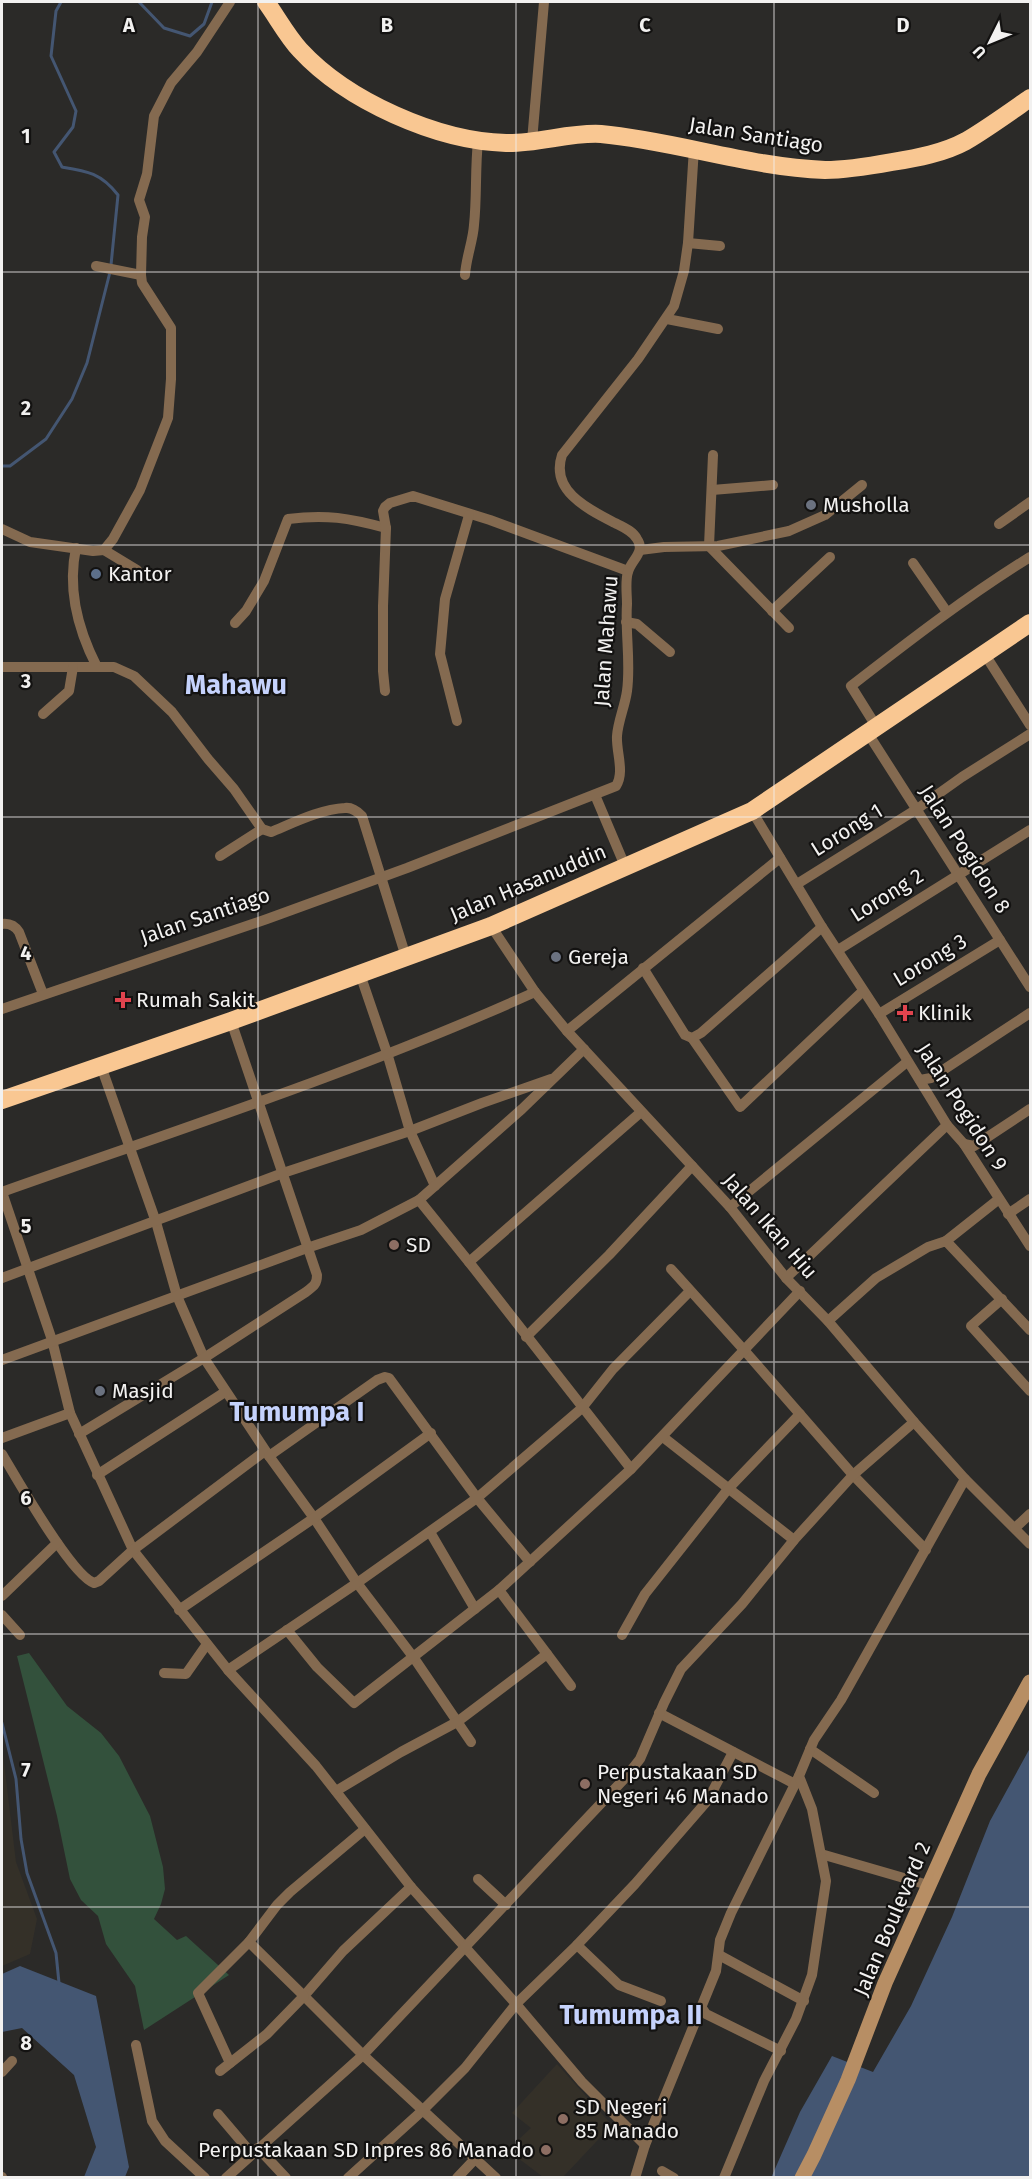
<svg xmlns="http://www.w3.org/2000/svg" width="1032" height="2179" font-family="'Fira Sans',sans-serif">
<rect width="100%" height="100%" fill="#2b2a28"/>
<!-- built -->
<g fill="#343028">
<path d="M 2,1746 L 16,1862 L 37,1919 L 30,1954 L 2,1966 Z"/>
<path d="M 557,2064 L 612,2125 L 563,2177 L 543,2177 L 518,2158 L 526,2149 L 517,2141 L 531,2128 L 512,2113 Z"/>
</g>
<!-- green -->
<path fill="#33513c" d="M 29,1653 L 67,1706 L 101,1733 L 119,1756 L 150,1816 L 163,1867 L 165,1889 L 161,1904 L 154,1919 L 177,1940 L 186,1936 L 229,1975 L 144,2030 L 135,1986 L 106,1944 L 98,1916 L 81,1900 L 70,1879 L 57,1816 L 17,1656 Z"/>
<!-- water -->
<g fill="#445672">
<path d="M 1030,1748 L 1030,2177 L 771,2178 L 800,2112 L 832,2056 L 873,2072 L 911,2006 L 952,1917 L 990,1821 Z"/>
<path d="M 20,1966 L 96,1996 L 129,2167 L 125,2177 L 84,2177 L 96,2147 L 74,2075 L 22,2028 L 2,2032 L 2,1974 Z"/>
</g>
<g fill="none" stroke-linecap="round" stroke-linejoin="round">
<!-- stream -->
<g stroke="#445672" stroke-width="3">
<path d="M 61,2 L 56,11 L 51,56 L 76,111 L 73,127 L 54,152 L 62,167 C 87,171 101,173 118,195 L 111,265"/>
<path d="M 139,2 L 164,28 L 190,36 L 204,24 L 212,2"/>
<path d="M 2,466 L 10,466 L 46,439 L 72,399 L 87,363 L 110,272"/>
<path d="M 2,1723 L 16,1779 L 21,1839 L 27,1873 L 56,1953 L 59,1983"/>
</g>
<!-- street -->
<g stroke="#846a50" stroke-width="10">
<path d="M 532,141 L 544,2"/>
<path d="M 688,243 L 720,246"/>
<path d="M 96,266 L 141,275"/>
<path d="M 465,275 C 466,258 473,241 474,225 C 477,197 475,169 478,141"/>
<path d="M 667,319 L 718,329"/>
<path d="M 713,455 L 709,546 L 789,628"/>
<path d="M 712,490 L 773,485"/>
<path d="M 999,524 L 1030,502"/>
<path d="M 2,529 L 30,542 L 93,551 L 104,550 L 113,539 L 140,490 L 168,418 L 171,379 L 171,328 L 142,283 L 141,275 L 142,237 L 145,217 L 139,200 L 147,174 L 154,116 L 171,83 L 197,52 L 230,2"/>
<path d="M 76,548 C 67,590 78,630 97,667"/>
<path d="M 104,550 L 137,570"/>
<path d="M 640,550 L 664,547 L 718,546 L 789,531 L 825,515 L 862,485"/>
<path d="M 913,563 L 947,612"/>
<path d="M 772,611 L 830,557"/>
<path d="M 626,622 L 637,624 L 670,652"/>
<path d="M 235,623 L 246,611 L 264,581 L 288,519 C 326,514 349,518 386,528"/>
<path d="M 984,653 L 1030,725"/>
<path d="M 2,667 L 114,667 L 134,676 L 172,712 L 208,759 L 234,789 L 262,829 L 271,832 C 293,823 321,809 345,808 C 352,807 357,811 362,816 L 406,957"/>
<path d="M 385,691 L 383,671 L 383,606 L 386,528 L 383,511 L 385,507 L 390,503 L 413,496 L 490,520 L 628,571"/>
<path d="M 43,714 L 69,691 L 73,667"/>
<path d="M 457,721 L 440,654 L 445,599 L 469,515"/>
<path d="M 876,726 L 851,686 C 909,641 967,596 1030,557"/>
<path d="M 867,732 L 1030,987"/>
<path d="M 595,795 L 625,866"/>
<path d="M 752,811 L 822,927 L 879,1014 L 947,1125 L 964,1144 L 1030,1246"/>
<path d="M 220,856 L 262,829"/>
<path d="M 797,884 L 917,809 L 962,777 L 1030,734"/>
<path d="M 2,924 C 10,923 15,926 19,932 L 43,994"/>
<path d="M 491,926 L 535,992 L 567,1031 L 730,1207 L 786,1278 L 828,1321 L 914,1422 L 965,1479 L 1030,1544"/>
<path d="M 838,950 L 1030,830"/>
<path d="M 643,968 L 685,1035 L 692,1038 L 701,1033 L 822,927"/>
<path d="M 360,974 L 387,1053 L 410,1131 L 435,1186"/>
<path d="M 2,1009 L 267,919 L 407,868 L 616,786 C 625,772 616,752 617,736 C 618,721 625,706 627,691 C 631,662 625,633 627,604 C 627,594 625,581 628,572 C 631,560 646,552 637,539 C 633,531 623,527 615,523 C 588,509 550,491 562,455 L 638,359 L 674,306 L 684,271 L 688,243 L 694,148"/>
<path d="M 879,1014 L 1000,940"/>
<path d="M 567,1031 L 780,858"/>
<path d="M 692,1038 L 740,1107 L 863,991"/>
<path d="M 101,1066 L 156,1222 L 177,1296 L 204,1358 L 269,1456 L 314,1518 L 357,1583 L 414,1658 L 471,1742"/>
<path d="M 920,1080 L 931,1078 L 1030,1013"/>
<path d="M 964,1144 L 974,1146 L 1030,1109"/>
<path d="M 2,1192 L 52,1340 L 70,1413 L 133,1550 L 228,1670 L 316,1766 L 411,1887 L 516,2004 L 582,2082 L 645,2145"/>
<path d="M 2,1192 C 180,1129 363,1070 535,992"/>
<path d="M 419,1200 L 522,1109 L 584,1049"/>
<path d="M 730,1207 L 907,1062"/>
<path d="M 1008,1214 L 1030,1199"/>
<path d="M 946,1241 L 999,1199"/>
<path d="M 469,1262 L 641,1112"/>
<path d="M 671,1269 L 744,1350 L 853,1475 L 926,1550"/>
<path d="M 2,1278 L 283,1173 L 410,1131 L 482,1103 L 551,1079"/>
<path d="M 786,1278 L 947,1125"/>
<path d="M 1002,1299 L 971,1326 L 1030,1391"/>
<path d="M 828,1321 L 876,1278 L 928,1247 L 946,1241 L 1030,1330"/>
<path d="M 526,1337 L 609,1255 L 692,1166"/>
<path d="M 2,1360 L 307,1248 L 361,1230 L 419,1200 L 469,1262 L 631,1469"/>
<path d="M 79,1434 L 204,1358 L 306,1292 C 314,1286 317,1284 317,1275 L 231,1021"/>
<path d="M 663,1437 L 794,1540"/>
<path d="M 2,1438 L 70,1413"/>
<path d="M 2,1454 C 17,1479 71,1575 94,1583 L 99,1581 L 133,1550 L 265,1451"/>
<path d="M 269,1456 L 377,1380 L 385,1377 L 389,1378 L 477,1498 L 530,1562"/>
<path d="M 97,1475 L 225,1392"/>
<path d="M 1015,1528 L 1030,1514"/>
<path d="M 430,1532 L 475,1609"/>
<path d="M 499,1590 L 571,1686"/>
<path d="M 2,1596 L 57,1543"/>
<path d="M 179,1610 L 314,1518 L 431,1433"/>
<path d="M 2,1615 L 20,1635"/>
<path d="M 287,1630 L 317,1667 L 354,1703 L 499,1590 L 631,1469 L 800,1291"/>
<path d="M 622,1635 L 645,1594 L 728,1489 L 800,1414"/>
<path d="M 228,1670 L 357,1583 L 477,1498 L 582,1408 L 613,1369 L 690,1291"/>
<path d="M 164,1673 L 186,1674 L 207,1644"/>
<path d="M 659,1713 L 795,1784"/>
<path d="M 810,1749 L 874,1793"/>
<path d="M 336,1791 L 401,1752 L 457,1722 L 547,1654"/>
<path d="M 821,1854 L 928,1885"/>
<path d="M 478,1879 L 506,1905"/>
<path d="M 411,1887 L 343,1951 L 304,1996 L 363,2055 L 496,2178"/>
<path d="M 577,1945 L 619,1985 L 661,2001"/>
<path d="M 719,1955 L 804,2001"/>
<path d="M 702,2008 L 706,2014 L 781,2051"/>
<path d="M 136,2045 L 152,2121 L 165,2141 L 205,2178"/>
<path d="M 230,2063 L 198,1993 L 249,1942"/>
<path d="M 220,2071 L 267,2034 L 304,1996 L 249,1942 L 277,1905 L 290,1892 L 365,1829"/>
<path d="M 2,2072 L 12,2061"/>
<path d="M 218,2114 L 252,2154"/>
<path d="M 258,2148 L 286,2178"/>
<path d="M 662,2171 L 674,2178"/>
<path d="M 2,2177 L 2,2178"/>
<path d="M 226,2178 L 363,2055 L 625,1778 L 640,1759 L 664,1703 L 681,1669 L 742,1604 L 794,1540 L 853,1475 L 914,1422"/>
<path d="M 348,2178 L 422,2111 L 465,2068 L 516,2004 L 577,1945 L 635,1884 L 708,1800 L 733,1752"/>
<path d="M 457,2178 L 475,2159"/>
<path d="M 635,2178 L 645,2145 L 716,1971 L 720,1940 L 731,1913 L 799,1776"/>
<path d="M 724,2178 L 764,2081 L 796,2019 L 812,1975 L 826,1881 L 812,1809 L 799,1776 L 814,1740 L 841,1700 L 965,1479"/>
</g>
<!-- secondary -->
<path stroke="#b78e64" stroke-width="15" d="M 802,2178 L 814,2155 L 848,2080 L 885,1983 L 979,1774 L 1030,1682"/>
<!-- highway -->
<g stroke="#f9c792" stroke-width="18">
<path d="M 266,2 C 277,17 287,36 300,50 C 347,101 437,141 506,143 C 537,144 571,132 601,134 C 676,141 749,167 825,170 C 847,170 870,166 892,162 C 917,158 944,153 966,141 C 988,128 1010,112 1030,98"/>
<path d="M 2,1100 L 231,1021 L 491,926 L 752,811 L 1030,623"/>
</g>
</g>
<!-- grid -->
<path fill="none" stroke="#f2f1f0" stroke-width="1.5" stroke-opacity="0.55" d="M 258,2 L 258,2178M 516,2 L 516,2178M 774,2 L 774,2178M 2,272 L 1030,272M 2,545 L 1030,545M 2,817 L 1030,817M 2,1090 L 1030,1090M 2,1362 L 1030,1362M 2,1634 L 1030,1634M 2,1907 L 1030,1907"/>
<!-- markers -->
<g fill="#6b7280" stroke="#131211" stroke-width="2">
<circle cx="811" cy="505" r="6"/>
<circle cx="556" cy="957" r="6"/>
<circle cx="100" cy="1391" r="6"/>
</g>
<circle fill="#5c6f8a" stroke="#131211" stroke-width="2" cx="96" cy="574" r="6"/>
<g fill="#e0444e" stroke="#131211" stroke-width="2">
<path d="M120 991h6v6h6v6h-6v6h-6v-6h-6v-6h6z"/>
<path d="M902 1004h6v6h6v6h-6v6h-6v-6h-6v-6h6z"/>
</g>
<g fill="#8d6e63" stroke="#131211" stroke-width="2">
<circle cx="394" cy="1245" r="6"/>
<circle cx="585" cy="1784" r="6"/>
<circle cx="563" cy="2119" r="6"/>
<circle cx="546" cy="2150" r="6"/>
</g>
<g text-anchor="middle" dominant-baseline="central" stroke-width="4.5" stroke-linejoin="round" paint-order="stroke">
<!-- street labels -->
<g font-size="21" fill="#f2f1f0" stroke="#131211">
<text transform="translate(756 135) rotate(9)">Jalan Santiago</text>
<text transform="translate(606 641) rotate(-86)">Jalan Mahawu</text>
<text transform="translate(847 830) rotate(-32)">Lorong 1</text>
<text transform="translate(965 849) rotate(57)">Jalan Pogidon 8</text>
<text transform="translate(528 883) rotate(-23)">Jalan Hasanuddin</text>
<text transform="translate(887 895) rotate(-32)">Lorong 2</text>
<text transform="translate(205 916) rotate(-19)">Jalan Santiago</text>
<text transform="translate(930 960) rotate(-31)">Lorong 3</text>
<text transform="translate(962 1107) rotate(57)">Jalan Pogidon 9</text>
<text transform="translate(770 1226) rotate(49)">Jalan Ikan Hiu</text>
<text transform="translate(892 1919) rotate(-67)">Jalan Boulevard 2</text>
</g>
<!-- poi labels -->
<g font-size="21" fill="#f2f1f0" stroke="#131211" text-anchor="start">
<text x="823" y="505">Musholla</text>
<text x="108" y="574">Kantor</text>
<text x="568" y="957">Gereja</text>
<text x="136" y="1000">Rumah Sakit</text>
<text x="918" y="1013">Klinik</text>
<text x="406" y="1245">SD</text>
<text x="112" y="1391">Masjid</text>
<text x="597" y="1772">Perpustakaan SD<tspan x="597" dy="24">Negeri 46 Manado</tspan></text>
<text x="575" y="2107">SD Negeri<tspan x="575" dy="24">85 Manado</tspan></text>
<text x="534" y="2150" text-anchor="end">Perpustakaan SD Inpres 86 Manado</text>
</g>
<!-- district labels -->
<g font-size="27" font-weight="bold" fill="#c5d2fc" stroke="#131211">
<text x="236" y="685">Mahawu</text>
<text x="297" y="1412">Tumumpa I</text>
<text x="631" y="2015">Tumumpa II</text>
</g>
</g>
<g font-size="20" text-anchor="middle" font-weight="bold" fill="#f2f1f0" stroke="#131211" stroke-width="4.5" stroke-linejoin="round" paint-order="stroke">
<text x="129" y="32">A</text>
<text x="387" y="32">B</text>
<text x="645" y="32">C</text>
<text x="903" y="32">D</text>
<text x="26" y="143">1</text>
<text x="26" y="415">2</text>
<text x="26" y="688">3</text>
<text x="26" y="960">4</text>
<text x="26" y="1233">5</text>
<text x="26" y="1505">6</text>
<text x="26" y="1777">7</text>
<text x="26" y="2050">8</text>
</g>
<!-- border -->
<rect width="1032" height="2179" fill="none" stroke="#f2f1f0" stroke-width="6"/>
<!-- north arrow -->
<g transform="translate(990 42) rotate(227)" stroke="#131211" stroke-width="4.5" paint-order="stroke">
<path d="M0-4.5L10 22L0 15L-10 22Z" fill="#f2f1f0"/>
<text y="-9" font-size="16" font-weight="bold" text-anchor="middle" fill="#f2f1f0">U</text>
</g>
</svg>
